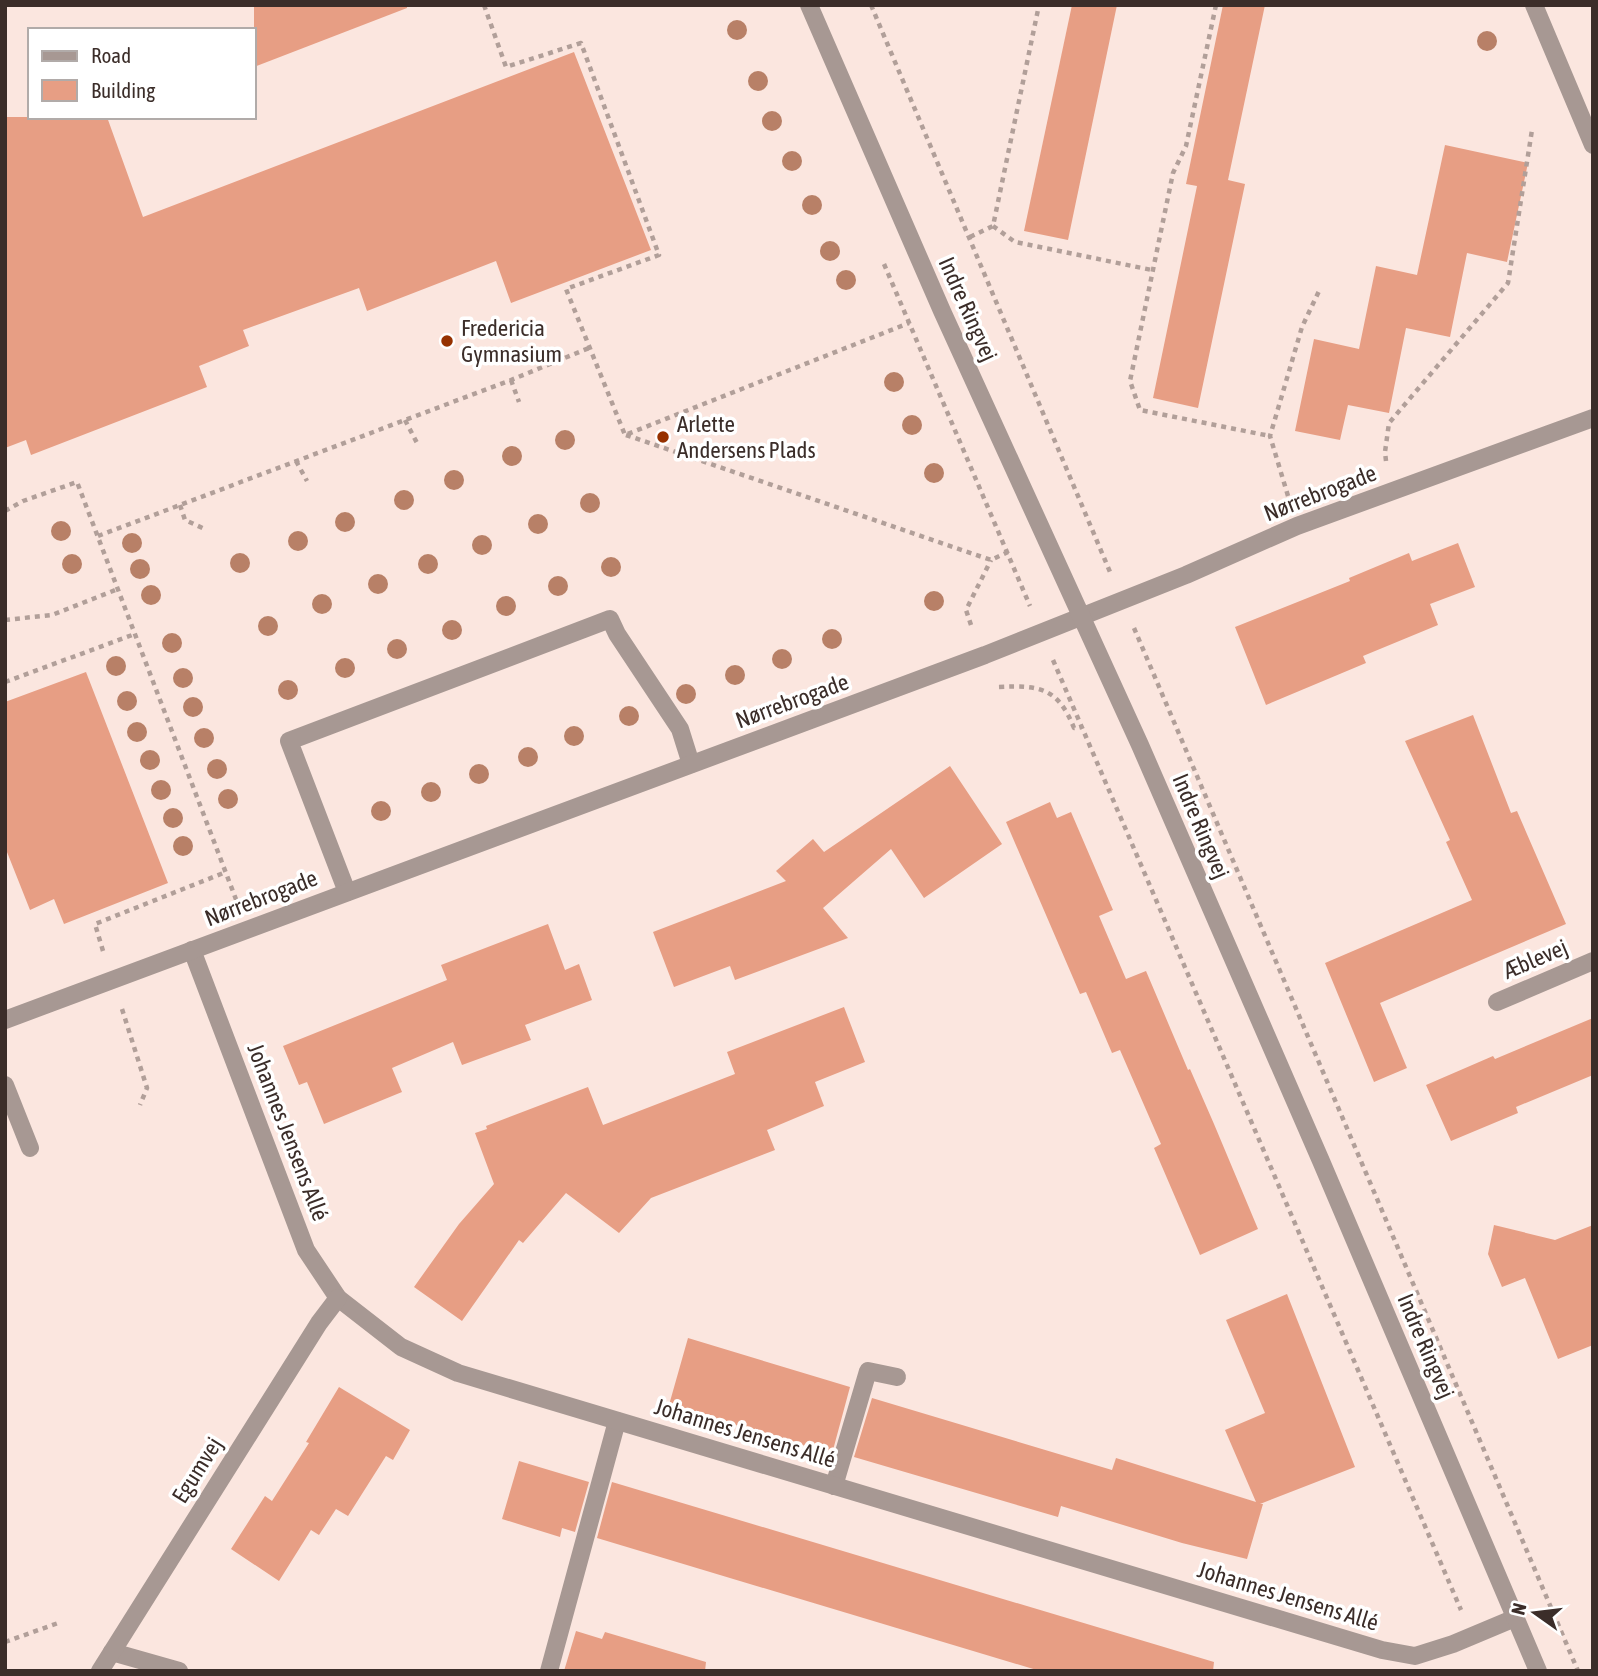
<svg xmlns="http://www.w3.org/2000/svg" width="1598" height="1676" font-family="'Asap Condensed',sans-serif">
<rect width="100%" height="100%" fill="#fbe6df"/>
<!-- building -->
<g fill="#e79e84">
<path d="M 254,5 L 407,5 L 407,8 L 254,67 Z"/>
<path d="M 1072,5 L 1117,5 L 1068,240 L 1024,231 Z"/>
<path d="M 1223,5 L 1265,5 L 1228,180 L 1245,184 L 1198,408 L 1153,398 L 1197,186 L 1186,184 Z"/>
<path d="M 574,52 L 651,250 L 511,303 L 496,261 L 367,311 L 359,288 L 243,330 L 249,346 L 199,366 L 207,387 L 31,455 L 26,440 L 5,448 L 5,117 L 107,117 L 143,217 Z"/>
<path d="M 1445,145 L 1528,163 L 1507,262 L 1467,253 L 1450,337 L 1406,328 L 1389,413 L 1348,405 L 1340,440 L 1295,431 L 1314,339 L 1359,349 L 1376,266 L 1417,275 Z"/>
<path d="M 1458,543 L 1475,587 L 1430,604 L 1438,625 L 1363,656 L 1366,663 L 1266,705 L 1235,627 L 1350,581 L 1349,578 L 1409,553 L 1412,561 Z"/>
<path d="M 86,672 L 168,883 L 64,924 L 54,899 L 30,910 L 5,847 L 5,702 Z"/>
<path d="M 1473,715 L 1511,813 L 1517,811 L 1566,924 L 1380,1003 L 1407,1068 L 1374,1082 L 1325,963 L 1472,900 L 1446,842 L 1450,840 L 1405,741 Z"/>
<path d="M 950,766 L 1002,844 L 924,898 L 891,849 L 823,908 L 848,938 L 735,980 L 730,966 L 674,987 L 653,932 L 786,881 L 776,871 L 813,839 L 824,852 Z"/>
<path d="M 1050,802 L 1057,818 L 1071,812 L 1113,910 L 1099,916 L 1126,979 L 1146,971 L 1188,1070 L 1190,1069 L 1214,1124 L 1258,1229 L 1200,1255 L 1154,1148 L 1161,1144 L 1120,1050 L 1112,1053 L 1086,992 L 1080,994 L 1006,822 Z"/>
<path d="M 548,924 L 565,970 L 579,964 L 592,1000 L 525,1025 L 531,1040 L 462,1065 L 453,1042 L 392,1068 L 402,1092 L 324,1124 L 307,1082 L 299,1085 L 283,1046 L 447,980 L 441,965 Z"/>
<path d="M 844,1007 L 865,1062 L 815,1082 L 824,1106 L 767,1130 L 775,1150 L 651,1198 L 619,1233 L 566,1193 L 523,1243 L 519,1240 L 462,1321 L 414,1287 L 459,1224 L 494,1184 L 475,1133 L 487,1129 L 486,1126 L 588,1087 L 603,1125 L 735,1074 L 727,1052 Z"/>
<path d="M 1593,1018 L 1593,1075 L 1516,1107 L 1518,1113 L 1451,1141 L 1426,1085 L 1493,1056 L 1495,1059 Z"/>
<path d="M 1494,1225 L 1555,1240 L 1593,1225 L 1593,1345 L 1558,1359 L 1525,1278 L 1502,1287 L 1488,1254 Z"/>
<path d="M 1287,1294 L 1355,1467 L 1260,1504 L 1263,1504 L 1247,1559 L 1182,1543 L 1061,1506 L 1058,1517 L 854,1457 L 872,1398 L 1112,1470 L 1116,1458 L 1256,1502 L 1225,1430 L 1265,1413 L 1226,1320 Z"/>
<path d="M 688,1338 L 850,1387 L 833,1450 L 830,1450 L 829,1453 L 669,1405 Z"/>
<path d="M 339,1387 L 410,1430 L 393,1460 L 386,1456 L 348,1516 L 336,1509 L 319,1535 L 311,1530 L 279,1581 L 231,1549 L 265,1496 L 272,1501 L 309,1443 L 306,1442 Z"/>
<path d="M 519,1461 L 589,1482 L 575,1532 L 562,1528 L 560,1537 L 502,1519 Z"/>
<path d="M 612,1482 L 1214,1662 L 1213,1671 L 1040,1671 L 597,1538 Z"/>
<path d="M 576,1631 L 602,1639 L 605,1632 L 706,1662 L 705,1671 L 564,1671 Z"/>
</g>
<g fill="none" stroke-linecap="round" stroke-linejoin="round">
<!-- path -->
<g stroke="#b19f99" stroke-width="4.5" stroke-dasharray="5 5" stroke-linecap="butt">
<path d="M 484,5 L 506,67 L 581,43 L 659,255 L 566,289 L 625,435 L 909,323"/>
<path d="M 871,5 L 1110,572"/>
<path d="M 1216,5 L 1186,146 L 1173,173 L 1130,381 L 1140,410 L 1270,436"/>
<path d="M 993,226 L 1015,242 L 1152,270"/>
<path d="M 970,237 L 993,226 L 1039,5"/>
<path d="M 884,264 L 1030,606"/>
<path d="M 511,380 L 519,402"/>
<path d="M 405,420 L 417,443"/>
<path d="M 626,435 L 991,560 L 1008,552"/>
<path d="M 296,461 L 307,481"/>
<path d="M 1386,461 L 1385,452 L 1389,423 L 1508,283 L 1532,130"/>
<path d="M 1288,496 L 1270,436 L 1302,327 L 1319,291"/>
<path d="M 180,505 L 185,520 L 207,530"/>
<path d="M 5,511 L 23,501 L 77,482 L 237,902"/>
<path d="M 98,536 L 511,380 L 589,348"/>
<path d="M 5,620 L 52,615 L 118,589"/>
<path d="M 971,625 L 966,610 L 991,560"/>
<path d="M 1134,628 L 1578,1671"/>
<path d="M 1053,660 L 1461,1610"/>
<path d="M 5,682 L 135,634"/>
<path d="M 999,687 C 1040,685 1058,688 1074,728 L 1081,727"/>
<path d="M 103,951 L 95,924 L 226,872"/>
<path d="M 122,1009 L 147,1088 L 140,1105"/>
<path d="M 5,1642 L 61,1622"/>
</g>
<!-- service -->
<g stroke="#a79893" stroke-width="18">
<path d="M 347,892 L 289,741 L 610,619 L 617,634 L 680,729 L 691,764"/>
<path d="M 5,1085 L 30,1148"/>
<path d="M 834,1486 L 868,1371 L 897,1377"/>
<path d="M 112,1652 L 179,1671"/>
<path d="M 549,1671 L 617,1421"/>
</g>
<!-- minor -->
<g stroke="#a79893" stroke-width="18">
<path d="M 1534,5 L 1593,145"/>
<path d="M 192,950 L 306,1250 L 338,1298 L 401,1347 L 458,1373 L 1382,1650 L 1415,1656 L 1453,1644 L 1515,1618"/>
<path d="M 1497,1002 L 1593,961"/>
<path d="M 5,1020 L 985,655 L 1186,575 L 1297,526 L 1593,418"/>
<path d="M 100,1671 L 319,1323 L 338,1298"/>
</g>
<!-- tertiary -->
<path stroke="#a79893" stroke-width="18" d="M 809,5 L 942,311 L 1140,745 L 1321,1161 L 1538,1671"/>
</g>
<!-- trees -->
<g fill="#b88067">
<circle cx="737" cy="30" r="10"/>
<circle cx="1487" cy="41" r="10"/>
<circle cx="758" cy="81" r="10"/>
<circle cx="772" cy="121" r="10"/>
<circle cx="792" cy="161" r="10"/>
<circle cx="812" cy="205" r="10"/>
<circle cx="830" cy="251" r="10"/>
<circle cx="846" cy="280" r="10"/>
<circle cx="894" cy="382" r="10"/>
<circle cx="912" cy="425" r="10"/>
<circle cx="565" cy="440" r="10"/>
<circle cx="512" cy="456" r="10"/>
<circle cx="934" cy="473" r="10"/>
<circle cx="454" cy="480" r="10"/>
<circle cx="404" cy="500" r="10"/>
<circle cx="590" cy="503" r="10"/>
<circle cx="345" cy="522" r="10"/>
<circle cx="538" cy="524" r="10"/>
<circle cx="61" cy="531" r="10"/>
<circle cx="298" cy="541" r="10"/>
<circle cx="132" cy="543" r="10"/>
<circle cx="482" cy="545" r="10"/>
<circle cx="240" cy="563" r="10"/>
<circle cx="72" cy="564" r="10"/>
<circle cx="428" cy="564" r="10"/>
<circle cx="611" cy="567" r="10"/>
<circle cx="140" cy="569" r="10"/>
<circle cx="378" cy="584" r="10"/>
<circle cx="558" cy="586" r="10"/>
<circle cx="151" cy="595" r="10"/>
<circle cx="934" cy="601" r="10"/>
<circle cx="322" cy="604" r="10"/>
<circle cx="506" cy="606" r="10"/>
<circle cx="268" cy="626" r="10"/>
<circle cx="452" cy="630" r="10"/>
<circle cx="832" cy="639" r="10"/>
<circle cx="172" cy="643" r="10"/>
<circle cx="397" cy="649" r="10"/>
<circle cx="782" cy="659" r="10"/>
<circle cx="116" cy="666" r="10"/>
<circle cx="345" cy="668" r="10"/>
<circle cx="735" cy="675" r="10"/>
<circle cx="183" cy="678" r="10"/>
<circle cx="288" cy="690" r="10"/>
<circle cx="686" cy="694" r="10"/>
<circle cx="127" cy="701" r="10"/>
<circle cx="193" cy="707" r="10"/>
<circle cx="629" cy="716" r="10"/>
<circle cx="137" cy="732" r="10"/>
<circle cx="574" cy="736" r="10"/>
<circle cx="204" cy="738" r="10"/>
<circle cx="528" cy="757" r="10"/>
<circle cx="150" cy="760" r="10"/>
<circle cx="217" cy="769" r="10"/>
<circle cx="479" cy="774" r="10"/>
<circle cx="161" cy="790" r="10"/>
<circle cx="431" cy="792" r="10"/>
<circle cx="228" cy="799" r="10"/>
<circle cx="381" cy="811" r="10"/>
<circle cx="173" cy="818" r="10"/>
<circle cx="183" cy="846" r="10"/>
</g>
<!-- markers -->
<g fill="#963100" stroke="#fff" stroke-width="2.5">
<circle cx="447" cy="341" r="7"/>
<circle cx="663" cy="437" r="7"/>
</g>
<g text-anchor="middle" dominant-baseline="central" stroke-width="7" stroke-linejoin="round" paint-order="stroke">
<!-- street labels -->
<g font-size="23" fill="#3b2d29" stroke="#fff">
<text transform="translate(968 309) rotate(66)">Indre Ringvej</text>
<text transform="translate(1320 493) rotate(-21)">Nørrebrogade</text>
<text transform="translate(792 701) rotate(-20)">Nørrebrogade</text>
<text transform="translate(1201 826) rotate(67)">Indre Ringvej</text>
<text transform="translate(261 898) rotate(-21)">Nørrebrogade</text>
<text transform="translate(1535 959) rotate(-23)">Æblevej</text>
<text transform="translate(288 1132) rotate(69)">Johannes Jensens Allé</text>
<text transform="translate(1426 1346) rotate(67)">Indre Ringvej</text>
<text transform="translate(745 1433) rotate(17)">Johannes Jensens Allé</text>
<text transform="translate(197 1470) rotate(-58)">Egumvej</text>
<text transform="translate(1288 1596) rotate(17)">Johannes Jensens Allé</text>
</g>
<!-- poi labels -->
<g font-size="23" fill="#3b2d29" stroke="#fff" text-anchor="start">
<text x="461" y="328">Fredericia<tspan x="461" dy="26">Gymnasium</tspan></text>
<text x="677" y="424">Arlette<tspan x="677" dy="26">Andersens Plads</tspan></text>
</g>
</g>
<!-- border -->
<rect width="1598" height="1676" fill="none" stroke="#3b2d29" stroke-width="14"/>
<!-- legend -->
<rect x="28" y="28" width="228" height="91" fill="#ffffff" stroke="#b1aba9" stroke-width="2"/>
<rect x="42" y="51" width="35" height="10" fill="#a79893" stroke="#b1aba9" stroke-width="2"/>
<text x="91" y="63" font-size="21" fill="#3b2d29">Road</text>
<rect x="42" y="80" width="35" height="21" fill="#e79e84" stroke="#b1aba9" stroke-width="2"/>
<text x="91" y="98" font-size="21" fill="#3b2d29">Building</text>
<!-- north arrow -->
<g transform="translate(1535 1613) rotate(284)" stroke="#ffffff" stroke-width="5" paint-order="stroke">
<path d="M0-5L12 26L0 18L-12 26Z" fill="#3b2d29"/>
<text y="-10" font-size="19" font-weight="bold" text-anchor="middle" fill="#3b2d29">N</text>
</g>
</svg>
